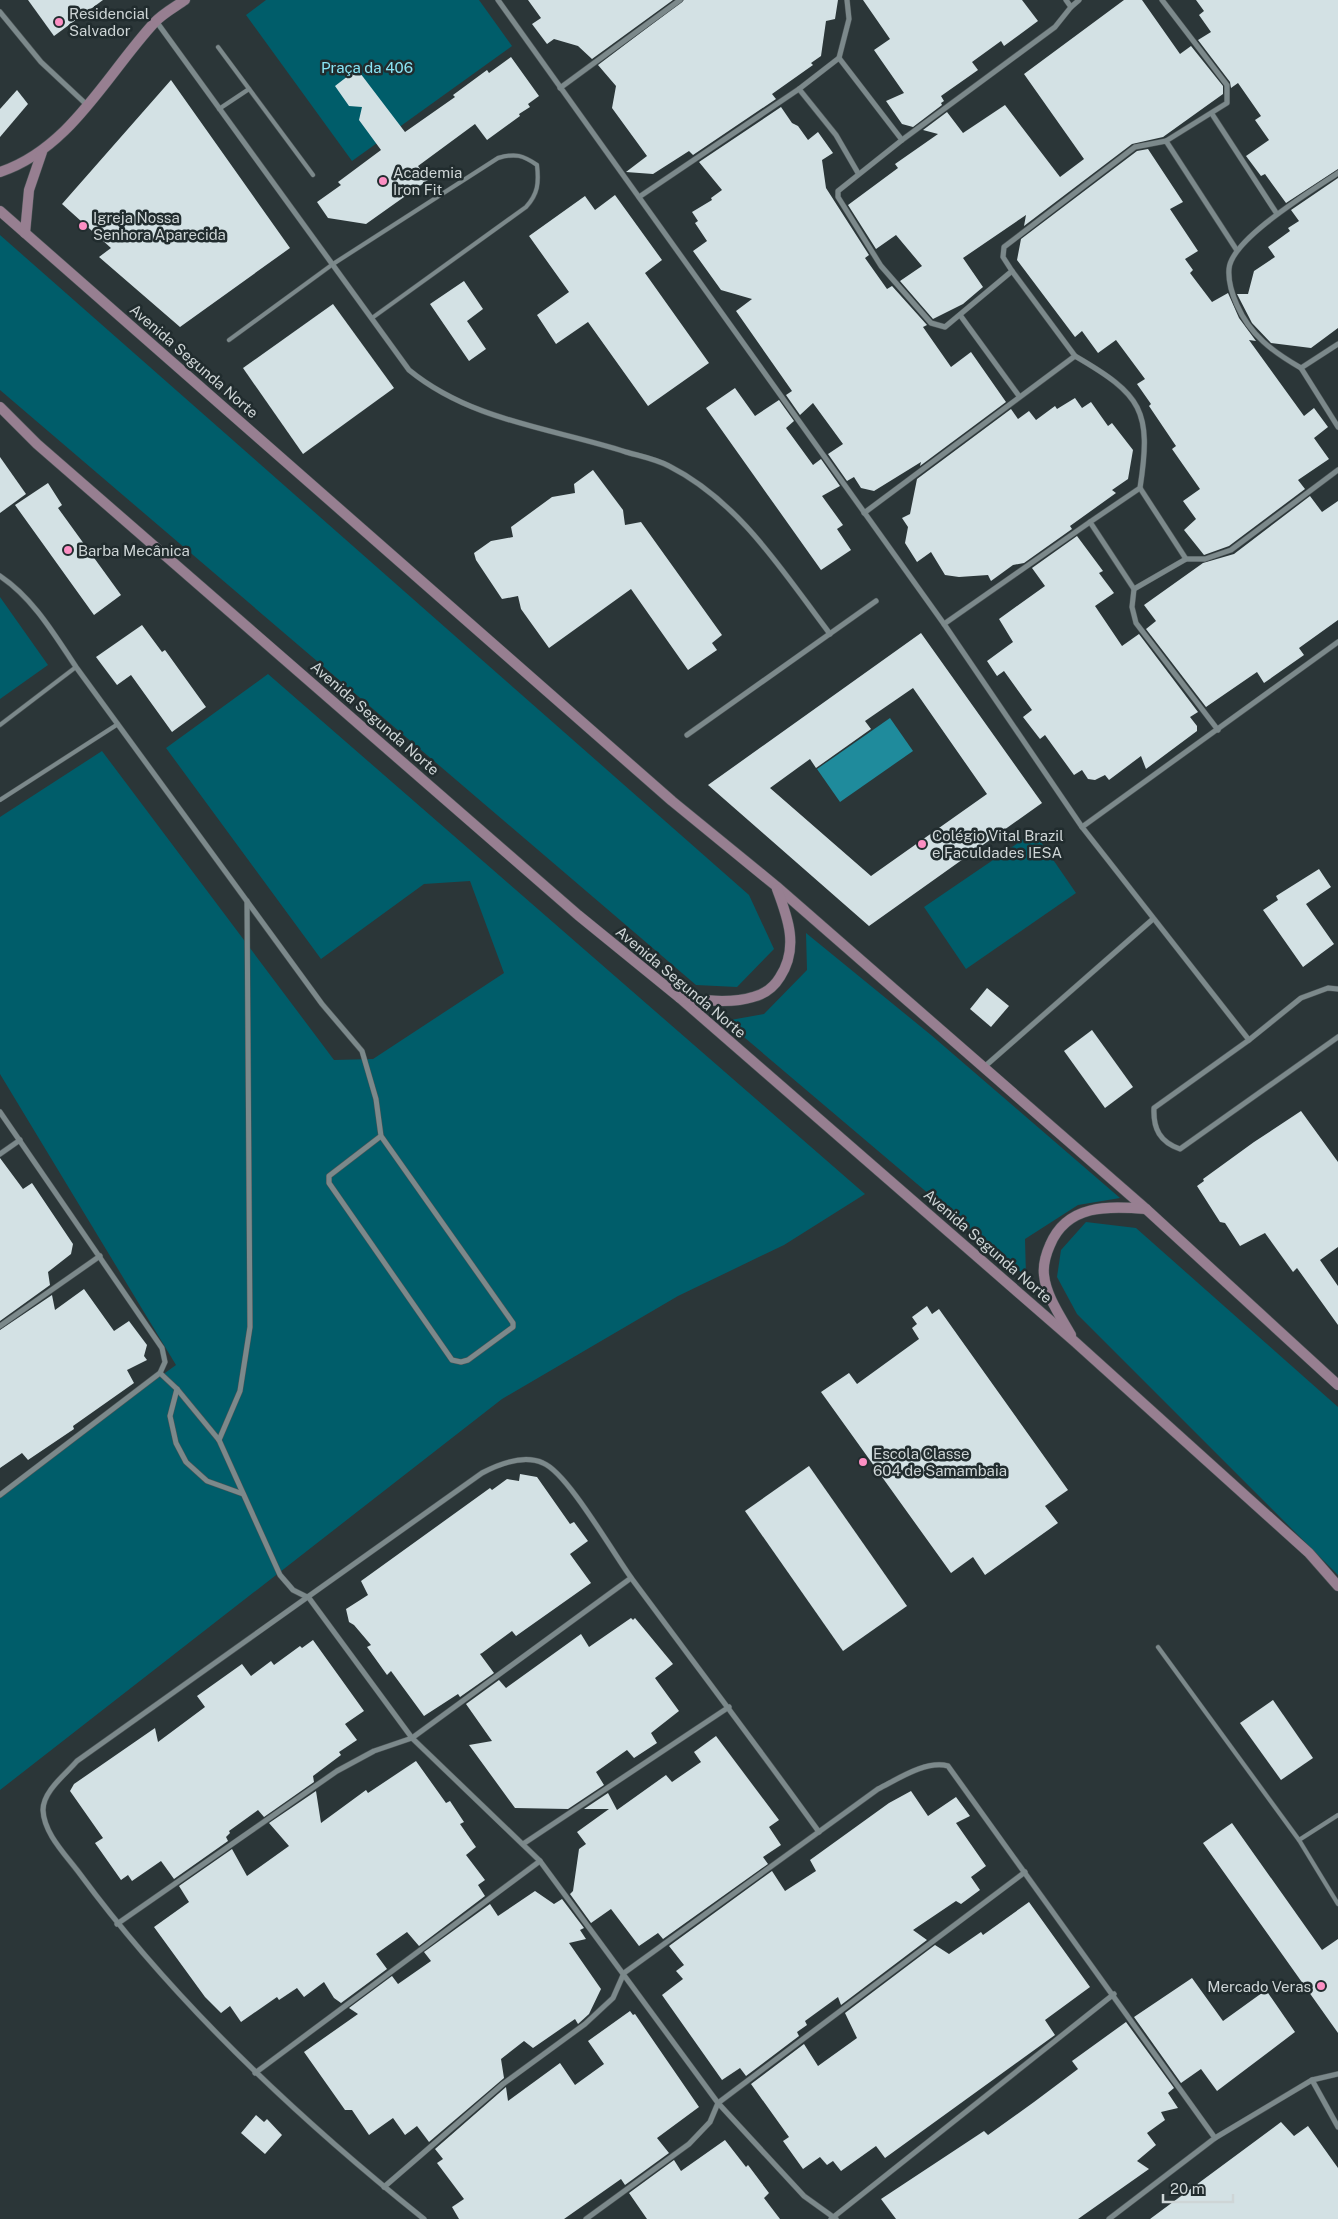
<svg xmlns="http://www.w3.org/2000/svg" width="1338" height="2219" font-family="'Public Sans',sans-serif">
<rect width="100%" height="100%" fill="#2b3638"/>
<!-- green -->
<g fill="#005d6a">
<path d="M 266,0 L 479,0 L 512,46 L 352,161 L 246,15 Z"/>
<path d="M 0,235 L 749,895 L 774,949 L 737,987 L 696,985 L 0,390 Z"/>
<path d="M 0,597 L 48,665 L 0,699 Z"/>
<path d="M 268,674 L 865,1194 L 784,1245 L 678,1296 L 502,1399 L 0,1790 L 0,1492 L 176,1365 L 0,1074 L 0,817 L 102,751 L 334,1060 L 373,1059 L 504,973 L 470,881 L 424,884 L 321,959 L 166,748 Z"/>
<path d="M 1034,832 L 1076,893 L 966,969 L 924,907 Z"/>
<path d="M 806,933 L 931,1035 L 1120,1198 L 1078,1205 L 1025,1239 L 1026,1276 L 1035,1284 L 725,1021 L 764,1014 L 807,970 Z"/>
<path d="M 1086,1222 L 1136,1228 L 1338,1407 L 1338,1575 L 1077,1314 L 1057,1277 L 1061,1250 Z"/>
</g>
<!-- water -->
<path fill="#1f8b9c" d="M 890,718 L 913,751 L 840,802 L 817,769 Z"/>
<!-- building -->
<g fill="#d3e1e4" fill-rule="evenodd">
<path d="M 28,0 L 103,0 L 54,36 Z"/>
<path d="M 528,0 L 673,0 L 592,59 L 578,46 L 554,39 L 547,44 L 532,24 L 541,18 Z"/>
<path d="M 684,0 L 838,0 L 835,19 L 826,21 L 821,56 L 811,63 L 813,65 L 772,94 L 776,99 L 693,155 L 689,151 L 653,174 L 626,172 L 647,156 L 612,108 L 616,86 L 598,65 Z"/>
<path d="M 863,0 L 1022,0 L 1038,21 L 1004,46 L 1001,41 L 972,62 L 978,70 L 941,96 L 944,101 L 941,103 L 942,105 L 913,127 L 902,124 L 886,101 L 904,93 L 874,50 L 890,39 Z"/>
<path d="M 1124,0 L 1142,0 L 1180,54 L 1191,46 L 1223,86 L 1223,94 L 1163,137 L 1132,144 L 1024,226 L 1026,215 L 963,258 L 983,287 L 963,304 L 933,319 L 900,281 L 922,266 L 896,235 L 876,249 L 848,205 L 898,168 L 895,164 L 938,134 L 923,130 L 947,112 L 963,133 L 1005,105 L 1060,177 L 1084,159 L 1024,74 Z"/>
<path d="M 1196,0 L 1338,0 L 1338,169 L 1286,203 L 1265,174 L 1261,176 L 1246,156 L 1269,140 L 1255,120 L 1261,116 L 1238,83 L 1231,88 L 1230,82 L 1198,40 L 1211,32 L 1199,15 L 1204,11 Z"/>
<path d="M 511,57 L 539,96 L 528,104 L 530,107 L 519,114 L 520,116 L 487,140 L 475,124 L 418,166 L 428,180 L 366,224 L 328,218 L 317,202 L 341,185 L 338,182 L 381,150 L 359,120 L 362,107 L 349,106 L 335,86 L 357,69 L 405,132 L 455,97 L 453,95 L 487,70 L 489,73 Z"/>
<path d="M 171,80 L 290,248 L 180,327 L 99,257 L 111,248 L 62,204 Z"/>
<path d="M 17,90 L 28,104 L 0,137 L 0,109 Z"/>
<path d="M 781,107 L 792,123 L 798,126 L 808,140 L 818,132 L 833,153 L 822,160 L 826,188 L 869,255 L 865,258 L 887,289 L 892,286 L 927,325 L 923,327 L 951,367 L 971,352 L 1006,402 L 920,466 L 921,462 L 874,491 L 861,488 L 854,477 L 847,481 L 828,454 L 843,444 L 813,403 L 800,415 L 786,395 L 792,391 L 736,311 L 752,299 L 721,290 L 693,251 L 707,241 L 695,223 L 698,221 L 692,212 L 712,200 L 711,198 L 722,190 L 699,162 Z"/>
<path d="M 1148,149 L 1183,202 L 1170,209 L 1198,251 L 1185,259 L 1193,270 L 1190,273 L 1212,302 L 1228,293 L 1239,318 L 1256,341 L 1249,340 L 1304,416 L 1314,408 L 1328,427 L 1314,438 L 1329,459 L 1298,480 L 1305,489 L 1229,546 L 1204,555 L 1184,530 L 1196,519 L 1183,501 L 1200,489 L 1172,449 L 1176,446 L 1149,406 L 1151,404 L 1137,384 L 1145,379 L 1116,340 L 1098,353 L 1082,331 L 1075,337 L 1017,260 L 1021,239 L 1137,151 Z"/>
<path d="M 1338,178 L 1338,328 L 1311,348 L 1271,343 L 1252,323 L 1237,294 L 1248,294 L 1254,271 L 1275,257 L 1268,247 L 1290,231 L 1288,228 L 1299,221 L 1291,210 Z"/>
<path d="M 615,195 L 662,260 L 645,273 L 709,363 L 648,406 L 588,322 L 556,344 L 537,315 L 569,292 L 529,236 L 585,196 L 595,210 Z"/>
<path d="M 464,281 L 483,309 L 467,321 L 486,349 L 469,361 L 430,304 Z"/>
<path d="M 333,304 L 394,388 L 303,454 L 243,368 Z"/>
<path d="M 735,388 L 755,416 L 779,400 L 794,421 L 786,428 L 813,465 L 821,459 L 840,486 L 822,496 L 843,525 L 837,529 L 851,550 L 821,570 L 706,408 Z"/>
<path d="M 1075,398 L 1082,408 L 1091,402 L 1108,426 L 1112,423 L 1133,450 L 1128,479 L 1112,490 L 1116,493 L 1070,526 L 1072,529 L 1024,563 L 1013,565 L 991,581 L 988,575 L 959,577 L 945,575 L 931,552 L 917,562 L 905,543 L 908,527 L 902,518 L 910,514 L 917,479 L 1011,409 L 1018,419 L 1029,411 L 1036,420 L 1055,406 L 1057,409 Z"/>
<path d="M 0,457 L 26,494 L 0,513 Z"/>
<path d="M 593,470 L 623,510 L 625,525 L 641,522 L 722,635 L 712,643 L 717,650 L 688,670 L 631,589 L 549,648 L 521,609 L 518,596 L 502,599 L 476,560 L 474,553 L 491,541 L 513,537 L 511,527 L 552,497 L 575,493 L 574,484 Z"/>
<path d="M 48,483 L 62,505 L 58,508 L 121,595 L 94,615 L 15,505 Z"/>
<path d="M 1310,496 L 1322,512 L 1338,501 L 1338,620 L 1299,648 L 1304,655 L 1264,683 L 1257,672 L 1206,707 L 1146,629 L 1156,621 L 1144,605 L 1203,563 L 1234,554 Z"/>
<path d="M 1077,536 L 1103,571 L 1099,573 L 1114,593 L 1095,606 L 1122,646 L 1139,634 L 1198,712 L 1190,717 L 1197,726 L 1197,731 L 1146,769 L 1141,756 L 1109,780 L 1105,775 L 1095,780 L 1088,779 L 1082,770 L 1074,775 L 1045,735 L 1040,739 L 1023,717 L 1032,710 L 1004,671 L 997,676 L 987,661 L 1013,642 L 999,619 L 1045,586 L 1032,568 Z"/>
<path d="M 142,625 L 162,652 L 165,650 L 206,707 L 172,732 L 131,675 L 117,685 L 96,657 Z"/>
<path d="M 921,633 L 1042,803 L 869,926 L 708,785 ZM 913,688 L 987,794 L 871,876 L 770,788 L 810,759 L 816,768 L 871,729 L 865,721 Z"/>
<path d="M 1319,869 L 1331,887 L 1306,904 L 1334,944 L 1303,967 L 1263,910 L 1278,900 L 1276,896 Z"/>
<path d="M 987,988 L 1009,1006 L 991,1027 L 970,1009 Z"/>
<path d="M 1092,1030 L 1133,1087 L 1105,1108 L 1064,1051 Z"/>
<path d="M 1301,1111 L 1338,1162 L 1338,1247 L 1320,1260 L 1338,1286 L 1338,1325 L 1297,1268 L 1293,1272 L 1265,1233 L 1240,1246 L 1225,1223 L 1220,1222 L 1197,1186 L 1204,1181 L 1203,1179 L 1254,1142 Z"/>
<path d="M 0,1158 L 23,1189 L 32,1183 L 73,1244 L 71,1254 L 48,1272 L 50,1285 L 0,1321 Z"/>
<path d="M 84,1289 L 114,1331 L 129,1321 L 147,1345 L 144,1356 L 147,1360 L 127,1370 L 134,1383 L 73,1426 L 74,1429 L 28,1460 L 22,1453 L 0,1468 L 0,1330 L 52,1295 L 55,1310 Z"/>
<path d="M 927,1306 L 932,1314 L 939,1309 L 1068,1490 L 1045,1506 L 1058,1523 L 985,1575 L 973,1557 L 951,1573 L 821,1392 L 849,1373 L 857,1384 L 919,1339 L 912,1328 L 917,1324 L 912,1317 Z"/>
<path d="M 809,1466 L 907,1606 L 843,1651 L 745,1511 Z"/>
<path d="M 520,1474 L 537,1477 L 570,1524 L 574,1522 L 588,1541 L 570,1554 L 591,1583 L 516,1636 L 512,1631 L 482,1653 L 480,1654 L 494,1673 L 460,1697 L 458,1694 L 424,1716 L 391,1671 L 387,1675 L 367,1647 L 371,1645 L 354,1625 L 349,1622 L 346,1609 L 368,1595 L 361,1581 L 490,1488 L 492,1490 L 507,1479 L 519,1481 Z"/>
<path d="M 631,1618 L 633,1620 L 635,1618 L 673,1664 L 655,1678 L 679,1711 L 651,1733 L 657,1743 L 634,1758 L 627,1750 L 596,1772 L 604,1785 L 568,1809 L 515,1808 L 469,1745 L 492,1741 L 466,1704 L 499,1680 L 506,1688 L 581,1634 L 589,1647 Z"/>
<path d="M 313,1640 L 364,1711 L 345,1724 L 357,1740 L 339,1752 L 341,1755 L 313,1776 L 314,1782 L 264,1817 L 258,1810 L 229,1831 L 230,1833 L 226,1837 L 228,1841 L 174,1879 L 161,1861 L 132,1881 L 128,1875 L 121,1880 L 95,1843 L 103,1838 L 70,1791 L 74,1784 L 155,1728 L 158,1742 L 205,1707 L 197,1696 L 242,1664 L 251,1676 L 271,1661 L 274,1665 L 300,1646 L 302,1648 Z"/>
<path d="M 1273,1700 L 1313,1758 L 1281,1780 L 1240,1723 Z"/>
<path d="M 716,1736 L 779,1820 L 769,1827 L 781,1845 L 763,1857 L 768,1864 L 663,1939 L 658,1933 L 639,1946 L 611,1909 L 591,1923 L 570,1894 L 573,1891 L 579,1849 L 586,1844 L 577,1832 L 609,1809 L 584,1809 L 608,1793 L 617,1810 L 666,1775 L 672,1782 L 701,1762 L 694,1752 Z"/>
<path d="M 416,1761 L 446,1803 L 450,1801 L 464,1822 L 460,1824 L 476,1847 L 466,1855 L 485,1880 L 478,1885 L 485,1896 L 419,1946 L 407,1932 L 376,1954 L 387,1969 L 341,2003 L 334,1998 L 324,1982 L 304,1997 L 297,1988 L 279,2000 L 277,1997 L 241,2022 L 230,2006 L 221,2013 L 205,1997 L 154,1927 L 189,1902 L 179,1886 L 232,1849 L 247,1876 L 289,1846 L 269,1823 L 316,1791 L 321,1823 L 366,1790 L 368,1793 Z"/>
<path d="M 911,1791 L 928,1816 L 956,1797 L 970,1816 L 956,1823 L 986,1866 L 971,1877 L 980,1890 L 961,1904 L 956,1901 L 913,1930 L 927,1940 L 841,2005 L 838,1997 L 805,2021 L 807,2025 L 797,2032 L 799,2036 L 746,2076 L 740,2068 L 722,2080 L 662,1995 L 683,1979 L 676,1971 L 684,1965 L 669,1946 L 772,1871 L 785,1891 L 816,1871 L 810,1860 L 889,1803 Z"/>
<path d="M 1232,1823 L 1322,1950 L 1338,1939 L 1338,2033 L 1203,1843 Z"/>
<path d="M 535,1891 L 554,1904 L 562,1899 L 584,1928 L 580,1930 L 586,1939 L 569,1943 L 601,1989 L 589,2014 L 578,2024 L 575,2019 L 533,2048 L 524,2041 L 501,2059 L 504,2078 L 429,2142 L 417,2126 L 405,2135 L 393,2118 L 369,2135 L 352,2110 L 345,2110 L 304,2052 L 358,2014 L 349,2008 L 392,1976 L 398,1984 L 431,1961 L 424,1952 L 490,1904 L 498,1916 Z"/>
<path d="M 1029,1902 L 1090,1987 L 1045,2020 L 1055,2035 L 885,2158 L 876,2146 L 841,2171 L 833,2161 L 827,2165 L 820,2157 L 803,2169 L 783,2141 L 789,2137 L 751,2084 L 804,2044 L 818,2066 L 857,2038 L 845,2013 L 935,1945 L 949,1954 L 981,1932 L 983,1935 Z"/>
<path d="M 1192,1978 L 1223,2021 L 1266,1990 L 1295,2032 L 1217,2091 L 1201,2069 L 1181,2083 L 1134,2017 Z"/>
<path d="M 630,2011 L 633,2015 L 635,2014 L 699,2107 L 657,2138 L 669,2153 L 625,2185 L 621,2179 L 564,2219 L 459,2219 L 452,2207 L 464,2199 L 437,2163 L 443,2159 L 435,2149 L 506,2087 L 508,2101 L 560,2063 L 575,2085 L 604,2064 L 588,2041 Z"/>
<path d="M 1126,2022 L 1174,2088 L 1168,2093 L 1178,2108 L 1161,2112 L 1165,2120 L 1147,2133 L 1156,2145 L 1137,2161 L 1149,2169 L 1078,2219 L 896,2219 L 881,2199 L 984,2131 L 988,2135 L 1034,2102 L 1078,2069 L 1072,2061 Z"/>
<path d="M 256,2115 L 264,2122 L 267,2119 L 282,2135 L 265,2154 L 241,2133 Z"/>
<path d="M 1281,2122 L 1294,2136 L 1308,2126 L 1338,2168 L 1338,2219 L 1150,2219 Z"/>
<path d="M 725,2140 L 746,2167 L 748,2165 L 769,2193 L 764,2198 L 780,2219 L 647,2219 L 629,2193 L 674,2160 L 681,2171 Z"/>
</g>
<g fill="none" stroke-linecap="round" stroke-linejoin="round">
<defs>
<g id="lane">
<path d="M 218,47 L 313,175"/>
<path d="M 219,109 L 249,89"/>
<path d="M 229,340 L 333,264 L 498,158 C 515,153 523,155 537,165 C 539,183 538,194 526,207 L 372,318"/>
<path d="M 0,725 L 76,667"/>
<path d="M 0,800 L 118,724"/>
<path d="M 1158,1647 L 1299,1840 L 1338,1904"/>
<path d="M 1299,1840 L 1338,1815"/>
</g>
<g id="street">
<path d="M 498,0 L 944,624 L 1082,827 L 1338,642"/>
<path d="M 1162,0 L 1227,85 L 1227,103 L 1166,141"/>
<path d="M 1071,7 L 1079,0"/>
<path d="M 0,12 L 41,62 L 87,105"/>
<path d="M 156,21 L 409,370 C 471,421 552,428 626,452 C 640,456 656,459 669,466 C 740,502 783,572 830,634"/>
<path d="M 839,58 L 849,19 L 847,0"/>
<path d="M 560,88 L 680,0"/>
<path d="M 799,89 L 839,58 L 902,140"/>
<path d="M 1212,114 L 1277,214"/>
<path d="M 1338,173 C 1313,190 1231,239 1229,269 C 1228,282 1232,294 1237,305 C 1250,335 1273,352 1301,368 L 1338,344"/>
<path d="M 639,197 L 799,89 L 836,135 L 858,173"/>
<path d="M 1012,271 L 945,327 L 931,323 L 881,266 L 838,197 L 838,191 L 902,140 L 1055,27 L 1071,7 L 1066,0"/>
<path d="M 960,315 L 1019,396"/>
<path d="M 1075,356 L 1012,271 L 1003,257 L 1004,247 L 1135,147 L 1166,141 L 1236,249"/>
<path d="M 1301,368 L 1338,427"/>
<path d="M 1140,488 L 1186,559"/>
<path d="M 864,513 L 1075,356 C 1142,395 1152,410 1140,488 L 1090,522"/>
<path d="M 0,576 C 33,598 54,634 76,667 L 322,1004 L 362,1051 L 376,1099 L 381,1136 L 329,1176 L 329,1183 L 452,1360 L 461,1362 L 468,1360 L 513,1327 L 513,1323 L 381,1136"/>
<path d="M 1134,589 L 1186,559 L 1205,559 L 1231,550 L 1338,470"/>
<path d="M 944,624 L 1090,522 L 1134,589 L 1132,607 L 1136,623 L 1218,730"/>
<path d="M 687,735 L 876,601"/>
<path d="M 1082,827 L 1249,1040"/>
<path d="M 1338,989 L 1328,988 L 1301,998 L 1249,1040 L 1154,1108 C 1153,1129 1160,1142 1180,1149 L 1338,1037"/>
<path d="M 983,1068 L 1153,919"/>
<path d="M 0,1112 L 162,1348 L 165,1362 L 160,1373 L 0,1495"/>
<path d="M 0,1154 L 20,1140"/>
<path d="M 0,1326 L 100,1256"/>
<path d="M 160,1373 L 177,1389 L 219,1440 L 280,1575 L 293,1590 L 309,1598 L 412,1738 L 540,1861 L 718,2103 L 804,2196 L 836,2219"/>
<path d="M 177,1389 L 170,1416 L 176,1443 L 186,1462 L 207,1481 L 243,1494"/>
<path d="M 219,1440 L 240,1391 L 250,1327 L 247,901"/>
<path d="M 523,1844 L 729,1707"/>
<path d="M 117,1924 L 337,1771 L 374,1751 L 412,1738 L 631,1578"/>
<path d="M 255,2073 L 540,1861"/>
<path d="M 1312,2080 L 1338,2127"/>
<path d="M 384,2187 L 503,2084 L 585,2024 L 613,1998 L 624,1973 L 878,1789 C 898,1779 926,1760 948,1766 L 1215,2138"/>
<path d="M 424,2219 C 299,2119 175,2003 80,1874 C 66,1855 44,1834 43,1810 C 43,1791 66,1774 77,1761 L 482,1473 C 499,1464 523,1454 543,1463 C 568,1473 614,1555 632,1579 C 695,1664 758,1747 819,1832"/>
<path d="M 586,2219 L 689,2144 L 710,2122 L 718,2103 L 1025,1872"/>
<path d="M 831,2219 L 1114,1994"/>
<path d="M 1109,2219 L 1215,2138 L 1312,2080 L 1338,2074"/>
</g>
<g id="secondary">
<path d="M 0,172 C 70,149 107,74 154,23 C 162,14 175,7 185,0"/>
<path d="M 0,211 L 672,801 L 776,886 L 1146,1209 L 1338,1385"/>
<path d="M 25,233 L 29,190 L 42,152"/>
<path d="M 0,407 L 37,444 L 578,915 L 680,998 L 1074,1341 L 1309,1553 L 1338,1586"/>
<path d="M 680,998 C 703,1000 731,1004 753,997 C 765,994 774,987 780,977 C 799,948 788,918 777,889"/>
<path d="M 1071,1335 C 1061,1317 1046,1296 1044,1275 C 1043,1266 1046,1254 1050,1245 C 1067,1204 1108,1206 1146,1209"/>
</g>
</defs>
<!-- lane casing -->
<use href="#lane" stroke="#4b5456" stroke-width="5"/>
<!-- street casing -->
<use href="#street" stroke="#4b5456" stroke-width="6"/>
<!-- secondary casing -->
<use href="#secondary" stroke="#4b5456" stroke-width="11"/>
<!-- lane -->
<use href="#lane" stroke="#7c898b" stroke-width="4"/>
<!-- street -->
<use href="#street" stroke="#7c898b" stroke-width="5"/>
<!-- secondary -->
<use href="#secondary" stroke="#977f91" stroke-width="10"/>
</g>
<!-- markers -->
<g fill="#fc8fc3" stroke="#212c2e" stroke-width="2">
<circle cx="59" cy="22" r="5"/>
<circle cx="383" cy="181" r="5"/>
<circle cx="83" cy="226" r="5"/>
<circle cx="68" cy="550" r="5"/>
<circle cx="922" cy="844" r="5"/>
<circle cx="863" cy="1462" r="5"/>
<circle cx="1321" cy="1986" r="5"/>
</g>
<g text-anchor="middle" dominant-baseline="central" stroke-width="5" stroke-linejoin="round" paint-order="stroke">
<!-- poi labels -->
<g font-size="15" fill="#ced5d6" stroke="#212c2e" text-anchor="start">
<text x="69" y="13">Residencial<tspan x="69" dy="17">Salvador</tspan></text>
<text x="393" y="172">Academia<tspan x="393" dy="17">Iron Fit</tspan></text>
<text x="93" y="217">Igreja Nossa<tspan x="93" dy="17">Senhora Aparecida</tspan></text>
<text x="78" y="550">Barba Mecânica</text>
<text x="932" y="835">Colégio Vital Brazil<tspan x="932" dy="17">e Faculdades IESA</tspan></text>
<text x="873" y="1453">Escola Classe<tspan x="873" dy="17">604 de Samambaia</tspan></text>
<text x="1311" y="1986" text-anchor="end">Mercado Veras</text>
</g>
<!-- park labels -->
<g font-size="15" fill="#8ae4f4" stroke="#212c2e">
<text x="367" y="67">Praça da 406</text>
</g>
<!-- street labels -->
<g font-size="15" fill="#ced5d6" stroke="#212c2e">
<text transform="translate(194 361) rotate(41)">Avenida Segunda Norte</text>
<text transform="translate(375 718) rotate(41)">Avenida Segunda Norte</text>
<text transform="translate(681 982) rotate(40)">Avenida Segunda Norte</text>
<text transform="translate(988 1246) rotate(41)">Avenida Segunda Norte</text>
</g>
</g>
<!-- scale -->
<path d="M1163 2194v8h70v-8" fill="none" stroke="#ced5d6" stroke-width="2.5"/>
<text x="1170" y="2194" font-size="15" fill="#ced5d6" stroke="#212c2e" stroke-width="4" paint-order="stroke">20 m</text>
</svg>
